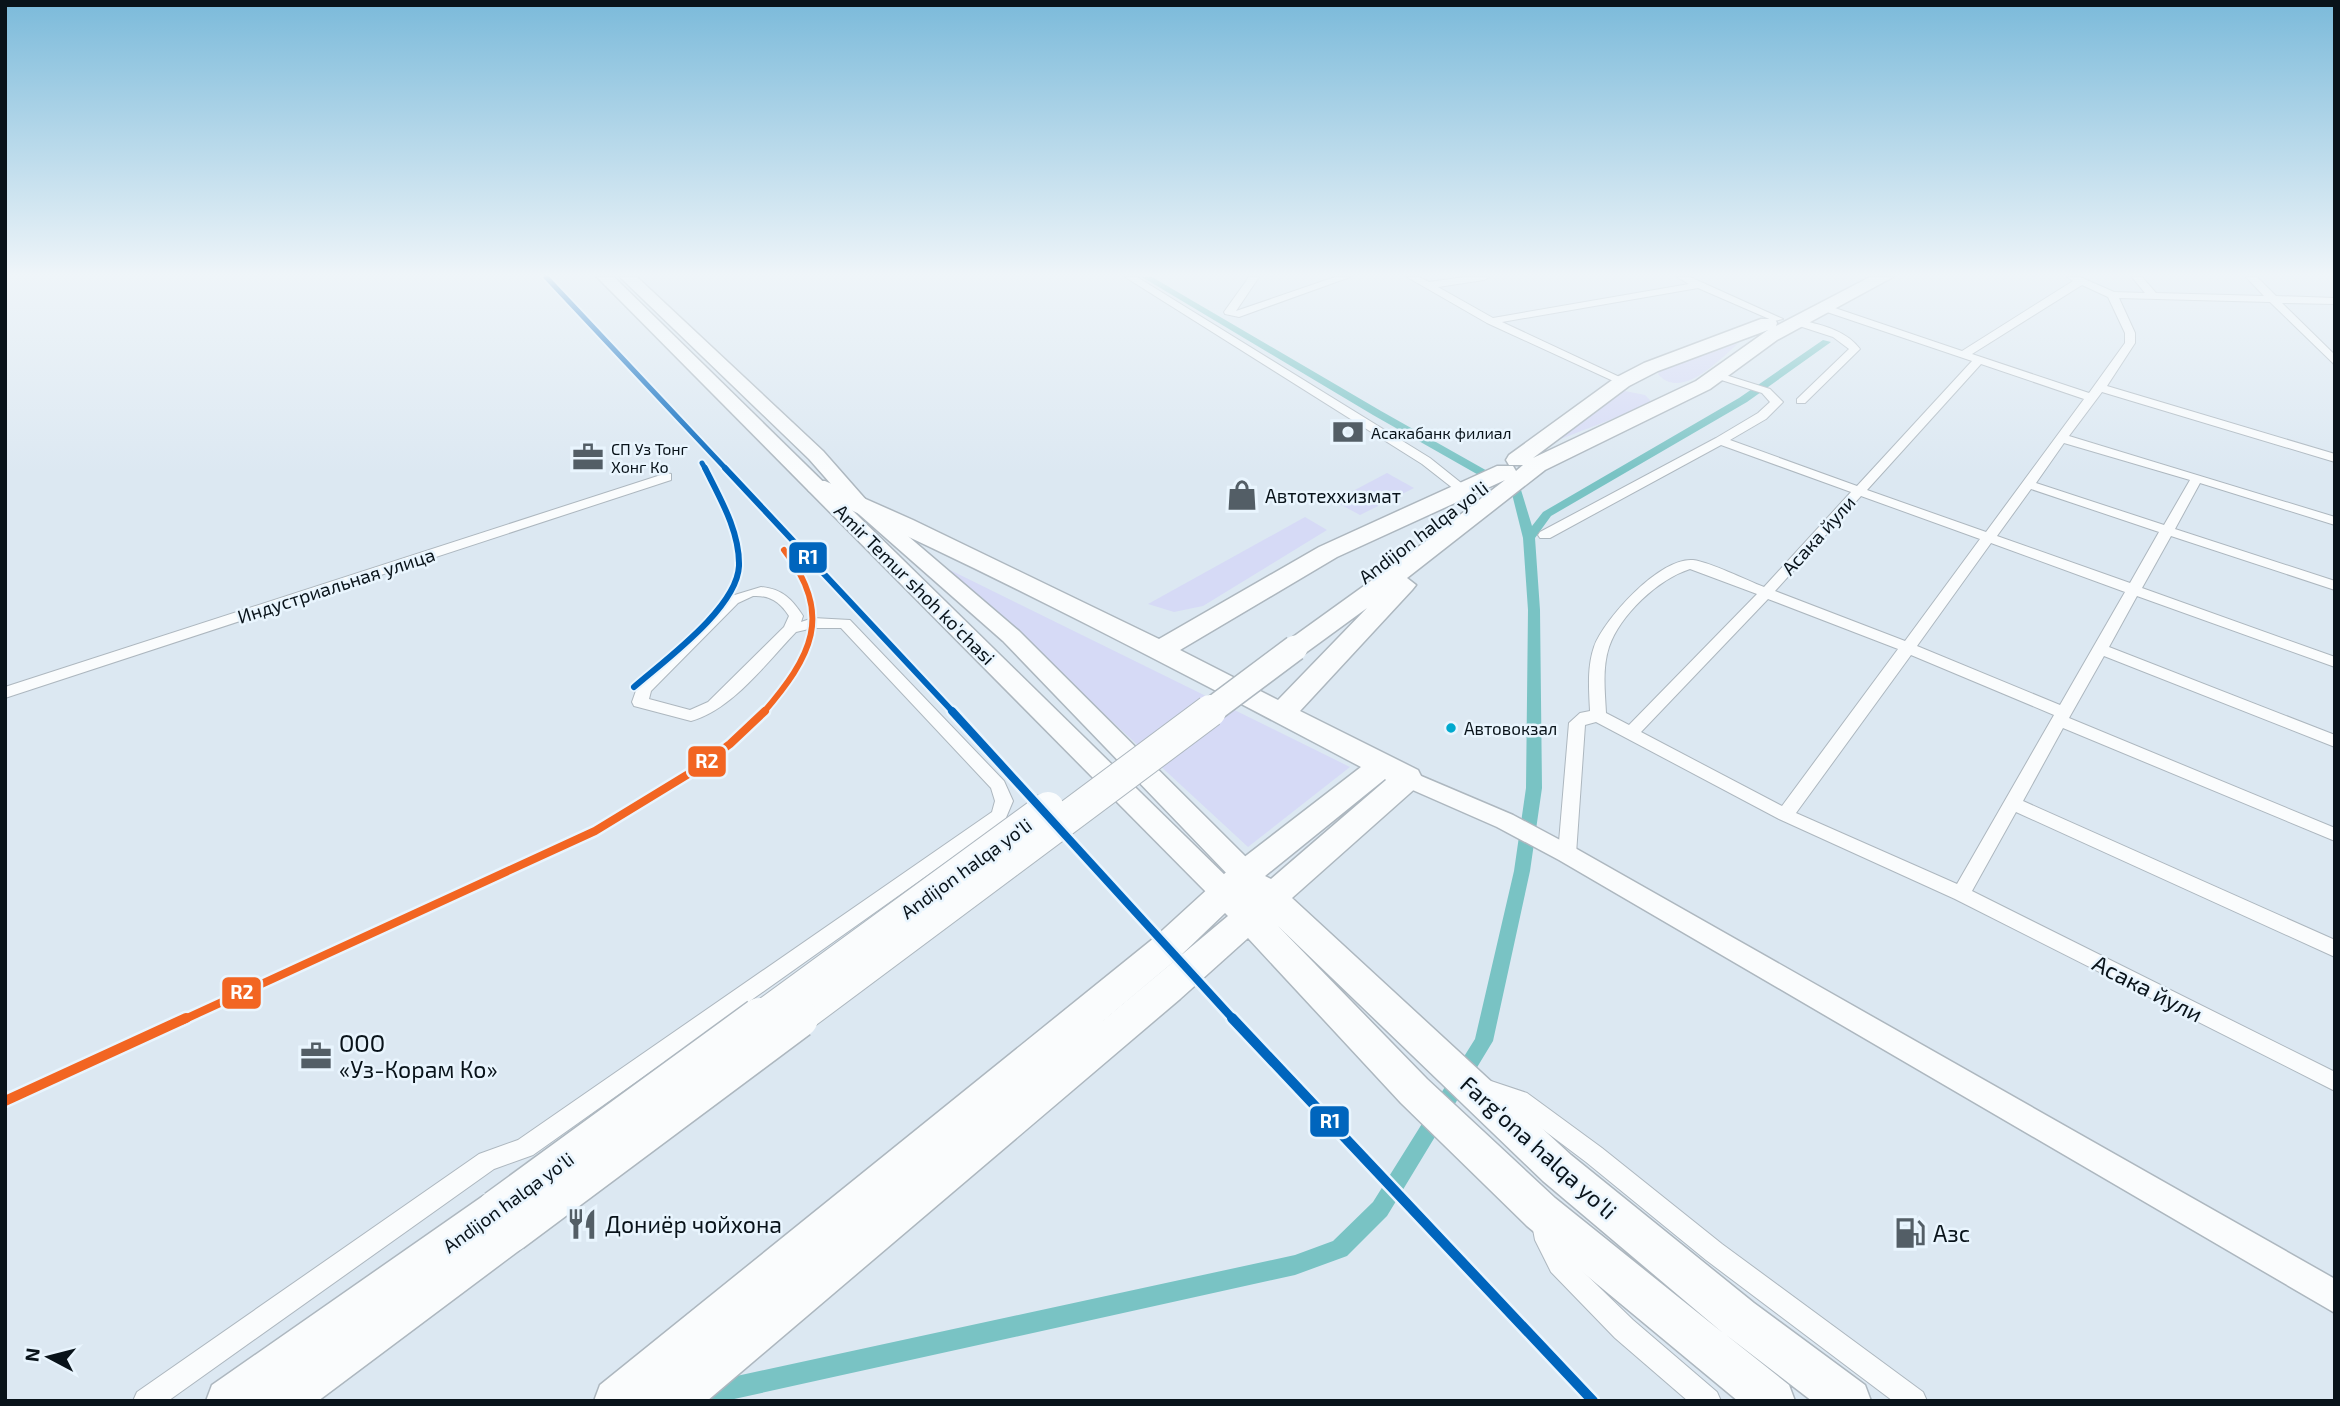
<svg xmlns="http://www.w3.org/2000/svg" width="2340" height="1406" font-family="'Exo 2',sans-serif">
<rect width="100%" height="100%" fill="#dce8f2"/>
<!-- green -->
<g fill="#d6daf6">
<path d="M 1739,343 C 1720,358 1682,402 1658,374 L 1663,368 Z"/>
<path d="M 1625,391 L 1645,395 L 1650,400 L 1651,404 L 1558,440 L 1618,394 Z"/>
<path d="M 1387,473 L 1414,488 L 1360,515 L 1334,501 Z"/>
<path d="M 1305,517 L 1327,530 L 1203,606 L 1174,612 L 1148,604 Z"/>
<path d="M 946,568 L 1350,767 L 1248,847 Z"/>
</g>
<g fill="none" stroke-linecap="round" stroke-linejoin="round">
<!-- canal -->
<path fill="#79c3c4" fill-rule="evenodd" d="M 1142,277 L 1152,277 L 1381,411 L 1521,490 L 1532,526 L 1543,512 L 1739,398 L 1823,340 L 1831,342 L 1747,402 L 1551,516 L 1535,538 L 1540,610 L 1542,788 L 1530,871 L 1493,1041 L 1387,1216 L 1347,1256 L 1295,1275 L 725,1401 L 691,1401 L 689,1395 L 692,1387 L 700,1384 L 1295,1255 L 1333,1241 L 1373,1202 L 1475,1039 L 1514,871 L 1526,788 L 1528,610 L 1523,538 L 1512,494 L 1373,415 Z"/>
<defs>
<g id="street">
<path d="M 1125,277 L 1137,277 L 1430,458 L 1470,490 L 1464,494 L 1459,493 L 1422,464 Z"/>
<path d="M 1249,277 L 1259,277 L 1236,311 L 1335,277 L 1350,277 L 1239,317 L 1225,314 L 1224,312 Z"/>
<path d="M 1407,277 L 1419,277 L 1429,282 L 1465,277 L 1489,277 L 1484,280 L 1438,287 L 1493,318 L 1689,284 L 1677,277 L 1690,277 L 1783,319 L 1774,321 L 1698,288 L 1502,322 L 1626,380 L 1626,384 L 1622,385 L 1487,323 Z"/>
<path d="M 2067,277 L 2080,277 L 2114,292 L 2145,293 L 2132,277 L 2142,277 L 2156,293 L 2264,296 L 2246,277 L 2257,277 L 2276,296 L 2335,298 L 2335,304 L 2282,303 L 2335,355 L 2335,365 L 2270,302 L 2119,298 L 2135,333 L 2135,343 L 2107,386 L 2335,454 L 2335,462 L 2102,392 L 2069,436 L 2335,517 L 2335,525 L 2200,483 L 2175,529 L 2335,581 L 2335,590 L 2171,536 L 2142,588 L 2335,657 L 2335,667 L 2137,596 L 2109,647 L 2335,735 L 2335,747 L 2104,656 L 2069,718 L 2335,828 L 2335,841 L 2063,728 L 2023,801 L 2335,940 L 2335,957 L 2016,812 L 1972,891 L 2335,1072 L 2335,1091 L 1955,899 L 1779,819 L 1596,722 L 1585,725 L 1576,854 L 1573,859 L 1567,861 L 1561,859 L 1558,854 L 1569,723 L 1580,713 L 1590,711 C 1589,690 1587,667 1594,647 C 1604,619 1660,557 1693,560 C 1710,562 1746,580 1764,587 L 1851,492 L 1721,445 L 1550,538 L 1540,538 L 1538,535 L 1540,532 L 1716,438 L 1758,413 L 1770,402 L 1762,393 L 1712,377 L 1712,373 L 1716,372 L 1770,389 L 1783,402 L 1766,419 L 1730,440 L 1857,486 L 1972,361 L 1821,310 L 1821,306 L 1829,306 L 1962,351 L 2073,281 ZM 2082,285 L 2108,297 L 2125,333 L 2125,343 L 2089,393 L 1972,354 ZM 1981,364 L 2084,399 L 1986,532 L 1867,490 ZM 2064,443 L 2190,480 L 2164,525 L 2036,483 ZM 2031,489 L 2159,532 L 2130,583 L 1997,536 ZM 1861,496 L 1980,539 L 1905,641 L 1775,591 ZM 1991,543 L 2125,592 L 2060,705 L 1917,646 ZM 1690,569 L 1757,594 L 1629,725 L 1606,713 C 1605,692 1602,668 1609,647 C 1620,615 1658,579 1690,569 ZM 1768,599 L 1898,649 L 1782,806 L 1641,732 ZM 1911,655 L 2054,715 L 1957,884 L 1796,813 Z"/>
<path d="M 1797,319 C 1820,325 1845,329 1860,349 L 1805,403 L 1797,403 L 1797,399 L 1849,349 L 1833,337 L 1793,324 L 1793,320 Z"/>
<path d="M 667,473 L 671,474 L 671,480 L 5,698 L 5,687 Z"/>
<path d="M 761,587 C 782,589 792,599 803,616 L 801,622 L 813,618 L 850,620 L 1004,781 L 1013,801 L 1005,820 L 533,1155 L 494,1169 L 168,1401 L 133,1401 L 137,1392 L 479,1154 L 518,1140 L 992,812 L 995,801 L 991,788 L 841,628 L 813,628 L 796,632 C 767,662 732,710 691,721 L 634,706 L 632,702 L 638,685 L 728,597 ZM 753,596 C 770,595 780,602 789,616 L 784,627 L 708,702 L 690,710 L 649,699 L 651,691 L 738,603 Z"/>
<path d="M 1485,1079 L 1527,1093 L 1602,1148 L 1722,1244 L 1923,1392 L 1927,1401 L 1893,1401 L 1706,1260 L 1586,1162 L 1513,1107 L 1478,1095 L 1475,1088 L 1478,1081 Z"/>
<path d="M 1543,1213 L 1551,1216 L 1567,1256 L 1633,1320 L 1717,1392 L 1721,1401 L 1688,1401 L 1615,1338 L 1551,1272 L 1535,1240 L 1532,1224 L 1535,1216 Z"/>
</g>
<path id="secondary" d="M 1407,770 L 1513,815 L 1575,848 L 2335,1279 L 2335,1313 L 1559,860 L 1497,827 L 1399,784 L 1396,778 L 1399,772 Z"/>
<g id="primary">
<path d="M 597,277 L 614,277 L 1234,884 L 1238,892 L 1234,900 L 1224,903 L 1214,900 Z"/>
<path d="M 620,277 L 637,277 L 823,451 L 867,501 L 1019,631 L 1255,866 L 1259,874 L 1255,882 L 1245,885 L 1235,882 L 1003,641 L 853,509 L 809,459 Z"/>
</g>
<g id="highway">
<path d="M 1870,277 L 1893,277 L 1777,340 L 1710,389 L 1545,470 L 1407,578 L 1416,585 L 1412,590 L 1300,711 L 1418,770 L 1422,778 L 1418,786 L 1292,898 L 1571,1155 L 1754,1303 L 1865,1385 L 1871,1401 L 1812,1401 L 1725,1334 L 1789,1385 L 1795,1401 L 1738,1401 L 1527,1226 L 1401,1103 L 1248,938 L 1180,999 L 707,1401 L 594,1401 L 600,1385 L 1154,938 L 1234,865 L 1361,767 C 1179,671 997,575 809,491 L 806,486 L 809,481 L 825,481 L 913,520 L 1159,639 L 1319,547 L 1497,466 L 1513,466 L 1516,471 L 1523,465 L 1509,465 L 1506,460 L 1509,455 L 1615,378 L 1644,363 L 1761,319 L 1775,319 L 1777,323 L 1776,326 ZM 1768,330 L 1696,381 L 1533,458 L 1629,386 L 1658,371 ZM 1505,480 L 1425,542 L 1286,642 L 1282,648 L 1286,654 L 1295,656 L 1304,654 L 1367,608 L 1278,700 L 1180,650 L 1337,557 ZM 1386,780 L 1271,879 L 1265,876 L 1385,779 ZM 1225,913 L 1228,916 L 1074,1045 L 1178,958 ZM 1278,926 L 1543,1181 L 1723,1333 L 1555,1198 L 1427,1079 Z"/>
<path d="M 497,1191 L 511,1196 L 517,1210 L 515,1214 L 525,1218 L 531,1232 L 525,1246 L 318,1401 L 206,1401 L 212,1385 L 483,1196 Z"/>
</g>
</defs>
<!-- street casing -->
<use href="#street" stroke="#adb7bf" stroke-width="2"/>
<!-- secondary casing -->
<use href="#secondary" stroke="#adb7bf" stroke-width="3"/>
<!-- primary casing -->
<use href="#primary" stroke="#adb7bf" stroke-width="3"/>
<!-- highway casing -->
<use href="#highway" stroke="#adb7bf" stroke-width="3"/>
<!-- street -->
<use href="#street" fill="#fafcfd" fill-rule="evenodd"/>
<!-- secondary -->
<use href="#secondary" fill="#fafcfd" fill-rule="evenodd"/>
<!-- primary -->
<use href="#primary" fill="#fafcfd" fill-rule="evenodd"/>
<!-- highway -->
<use href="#highway" fill="#fafcfd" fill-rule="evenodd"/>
<defs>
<path id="highway-bridge-far2" d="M 1208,713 L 1295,648"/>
<g id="highway-bridge-far1">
<path d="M 758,1020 L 1048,808"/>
<path d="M 796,1020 L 1210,711"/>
</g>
<g id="highway-bridge">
<path d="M 497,1210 L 760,1018"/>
<path d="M 511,1232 L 798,1018"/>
</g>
</defs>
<!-- highway-bridge-far2 casing -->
<use href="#highway-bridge-far2" stroke="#adb7bf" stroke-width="28" stroke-linecap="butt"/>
<!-- highway-bridge-far1 casing -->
<use href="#highway-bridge-far1" stroke="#adb7bf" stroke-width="34" stroke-linecap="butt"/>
<!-- highway-bridge casing -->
<use href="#highway-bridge" stroke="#adb7bf" stroke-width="43" stroke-linecap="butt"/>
<!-- highway-bridge-far2 -->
<use href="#highway-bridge-far2" stroke="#fafcfd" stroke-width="25"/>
<!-- highway-bridge-far1 -->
<use href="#highway-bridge-far1" stroke="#fafcfd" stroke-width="32"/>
<!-- highway-bridge -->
<use href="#highway-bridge" stroke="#fafcfd" stroke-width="40"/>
<defs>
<g id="rail-1-far3">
<path d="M 546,277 L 727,470"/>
<path d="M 702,463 L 706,470"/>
</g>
<g id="rail-1-far2">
<path d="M 725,468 L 954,713"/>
<path d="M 634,687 C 665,660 737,608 739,566 C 740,532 720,498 705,468"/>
</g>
<path id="rail-1-far1" d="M 952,711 L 1234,1020"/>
<path id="rail-1" d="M 1232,1018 L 1593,1401"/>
<path id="rail-2-far2" d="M 763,713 C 811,657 835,615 784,550"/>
<path id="rail-2-far1" d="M 183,1020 L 595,831 L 695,770 L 730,744 L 765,711"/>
<path id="rail-2" d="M 5,1101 L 186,1018"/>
</defs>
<!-- rail-1-far3 casing -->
<use href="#rail-1-far3" stroke="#e9f5fe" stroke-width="9"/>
<!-- rail-1-far2 casing -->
<use href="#rail-1-far2" stroke="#e9f5fe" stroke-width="10"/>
<!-- rail-1-far1 casing -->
<use href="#rail-1-far1" stroke="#e9f5fe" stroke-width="13"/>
<!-- rail-1 casing -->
<use href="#rail-1" stroke="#e9f5fe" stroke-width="15"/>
<!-- rail-2-far2 casing -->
<use href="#rail-2-far2" stroke="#e9f5fe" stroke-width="10"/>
<!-- rail-2-far1 casing -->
<use href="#rail-2-far1" stroke="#e9f5fe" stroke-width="13"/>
<!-- rail-2 casing -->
<use href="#rail-2" stroke="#e9f5fe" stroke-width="15"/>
<!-- rail-1-far3 -->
<use href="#rail-1-far3" stroke="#0065bd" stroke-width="5"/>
<!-- rail-1-far2 -->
<use href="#rail-1-far2" stroke="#0065bd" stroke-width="6"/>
<!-- rail-1-far1 -->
<use href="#rail-1-far1" stroke="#0065bd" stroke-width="8"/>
<!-- rail-1 -->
<use href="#rail-1" stroke="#0065bd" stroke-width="10"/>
<!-- rail-2-far2 -->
<use href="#rail-2-far2" stroke="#f26522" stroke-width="6"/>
<!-- rail-2-far1 -->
<use href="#rail-2-far1" stroke="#f26522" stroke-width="8"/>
<!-- rail-2 -->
<use href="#rail-2" stroke="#f26522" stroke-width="10"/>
</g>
<!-- sky -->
<linearGradient id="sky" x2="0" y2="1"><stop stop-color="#7bbada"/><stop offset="0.58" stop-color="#eff5f9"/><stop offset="1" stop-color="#eff5f9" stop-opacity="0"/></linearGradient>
<rect width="2340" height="474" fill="url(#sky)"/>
<!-- icons -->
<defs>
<symbol id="bank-bare" viewBox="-9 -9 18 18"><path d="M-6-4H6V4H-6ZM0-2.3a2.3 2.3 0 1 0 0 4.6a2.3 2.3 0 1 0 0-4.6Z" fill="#535e66" stroke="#e9f5fe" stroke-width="2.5" paint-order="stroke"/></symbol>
<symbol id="office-bare" viewBox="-9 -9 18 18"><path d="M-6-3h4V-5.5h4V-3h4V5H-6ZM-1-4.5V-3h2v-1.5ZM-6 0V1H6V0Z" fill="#535e66" stroke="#e9f5fe" stroke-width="2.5" paint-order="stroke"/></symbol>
<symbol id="shop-bare" viewBox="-9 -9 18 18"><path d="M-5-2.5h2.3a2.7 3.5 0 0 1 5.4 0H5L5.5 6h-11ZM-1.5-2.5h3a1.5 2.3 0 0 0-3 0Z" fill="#535e66" stroke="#e9f5fe" stroke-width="2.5" paint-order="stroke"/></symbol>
<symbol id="restaurant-bare" viewBox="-9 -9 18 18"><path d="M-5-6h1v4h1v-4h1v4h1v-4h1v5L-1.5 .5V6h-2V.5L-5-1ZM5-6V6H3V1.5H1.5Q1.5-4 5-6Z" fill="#535e66" stroke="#e9f5fe" stroke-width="2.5" paint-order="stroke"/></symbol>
<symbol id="fuel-bare" viewBox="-9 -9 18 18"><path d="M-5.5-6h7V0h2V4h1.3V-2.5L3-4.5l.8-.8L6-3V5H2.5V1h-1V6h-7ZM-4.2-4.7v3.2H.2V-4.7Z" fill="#535e66" stroke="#e9f5fe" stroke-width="2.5" paint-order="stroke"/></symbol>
</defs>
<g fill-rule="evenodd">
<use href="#bank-bare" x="1326" y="410" width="44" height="44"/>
<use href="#office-bare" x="566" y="435" width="44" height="44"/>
<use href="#shop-bare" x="1220" y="473" width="44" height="44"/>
<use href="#office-bare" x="294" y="1034" width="44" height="44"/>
<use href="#restaurant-bare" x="560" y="1202" width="44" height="44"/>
<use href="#fuel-bare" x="1888" y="1211" width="44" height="44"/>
</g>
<!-- markers -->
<circle fill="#00a9ce" stroke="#e9f5fe" stroke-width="2.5" cx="1451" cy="728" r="6"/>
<g text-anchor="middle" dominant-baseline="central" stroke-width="5" stroke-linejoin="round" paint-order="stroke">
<!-- far-poi labels -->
<g font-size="16" fill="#09131a" stroke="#e9f5fe" text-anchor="start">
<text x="1371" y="432">Асакабанк филиал</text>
<text x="611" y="448">СП Уз Тонг<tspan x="611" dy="18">Хонг Ко</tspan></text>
</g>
<!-- bus labels -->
<g font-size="17" fill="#09131a" stroke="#e9f5fe" text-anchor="start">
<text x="1464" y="728">Автовокзал</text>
</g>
<!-- poi labels -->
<g font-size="19" fill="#09131a" stroke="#e9f5fe" text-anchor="start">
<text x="1265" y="495">Автотеххизмат</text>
</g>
<!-- street labels -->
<g font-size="19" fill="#09131a" stroke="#e9f5fe">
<text transform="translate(1423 532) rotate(-37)">Andijon halqa yo‘li</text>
<text transform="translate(1818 535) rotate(-48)">Асака йули</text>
<text transform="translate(915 584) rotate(45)">Amir Temur shoh ko'chasi</text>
<text transform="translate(336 585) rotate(-18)">Индустриальная улица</text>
<text transform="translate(966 868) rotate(-36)">Andijon halqa yo‘li</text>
<text transform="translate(508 1202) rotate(-36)">Andijon halqa yo‘li</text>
</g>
<!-- near-street labels -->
<g font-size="23" fill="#09131a" stroke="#e9f5fe">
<text transform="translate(2148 988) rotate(27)">Асака йули</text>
<text transform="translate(1539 1147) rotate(42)">Farg‘ona halqa yo‘li</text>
</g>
<!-- near-poi labels -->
<g font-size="23" fill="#09131a" stroke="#e9f5fe" text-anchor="start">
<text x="339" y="1043">ООО<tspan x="339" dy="26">«Уз-Корам Ко»</tspan></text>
<text x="605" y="1224">Дониёр чойхона</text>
<text x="1933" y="1233">Азс</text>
</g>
</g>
<g stroke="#e9f5fe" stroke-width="2.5">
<rect x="788" y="541" width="40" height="33" rx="7" fill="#0065bd"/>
<rect x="687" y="745" width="40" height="33" rx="7" fill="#f26522"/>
<rect x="221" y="976" width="41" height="34" rx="7" fill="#f26522"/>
<rect x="1309" y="1105" width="41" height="33" rx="7" fill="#0065bd"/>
</g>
<g font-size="19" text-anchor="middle" font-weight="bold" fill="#fff">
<text x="808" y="564">R1</text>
<text x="707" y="768">R2</text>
<text x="242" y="999">R2</text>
<text x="1330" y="1128">R1</text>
</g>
<!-- border -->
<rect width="2340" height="1406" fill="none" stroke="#09131a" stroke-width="14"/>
<!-- north arrow -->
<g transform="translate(49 1357) rotate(277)" stroke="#e9f5fe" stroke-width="5" paint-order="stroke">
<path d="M0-5L12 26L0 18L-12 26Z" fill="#09131a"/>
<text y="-10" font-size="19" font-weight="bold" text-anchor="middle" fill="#09131a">N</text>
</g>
</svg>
